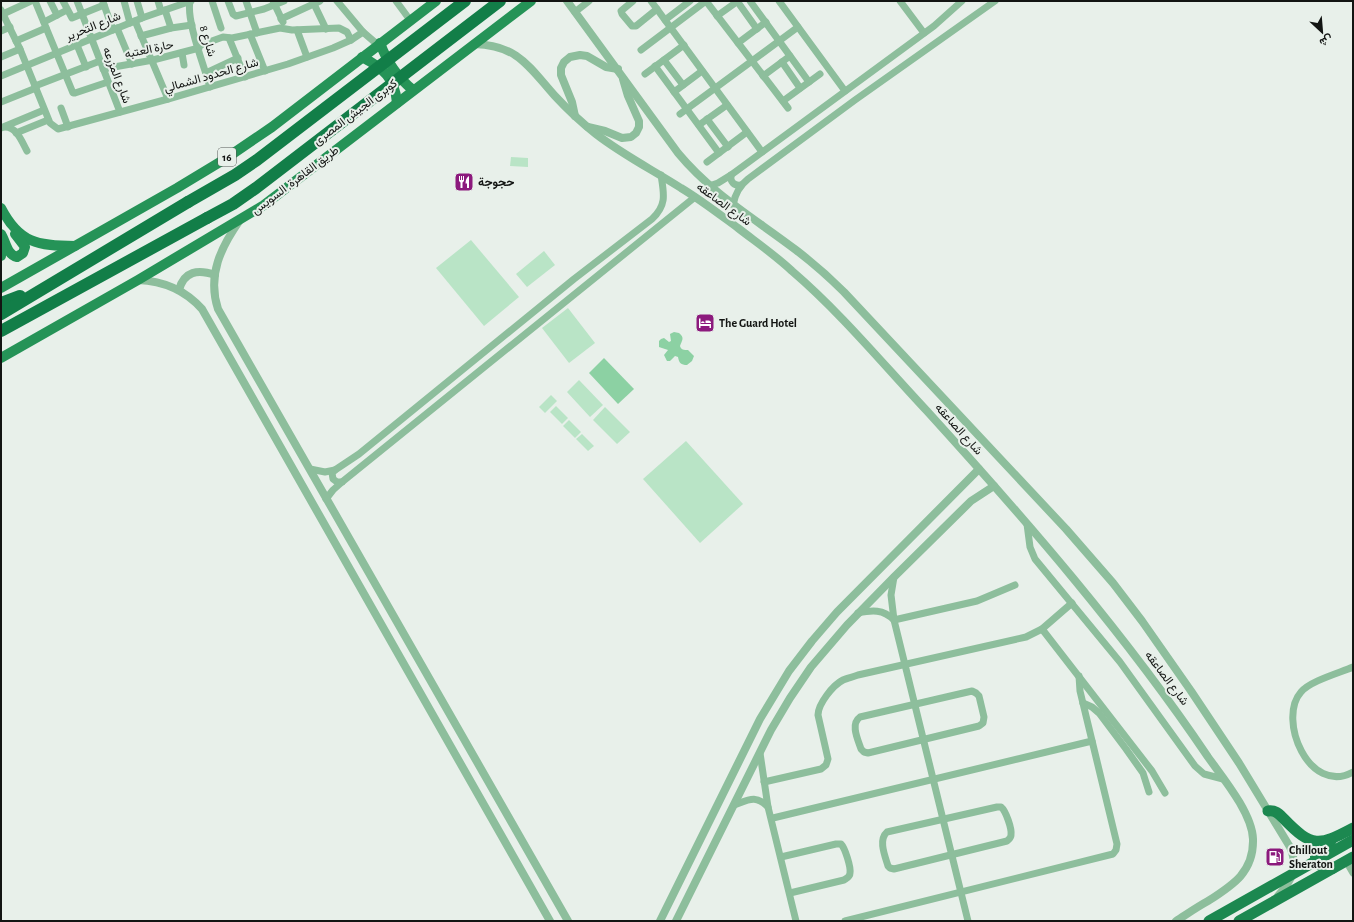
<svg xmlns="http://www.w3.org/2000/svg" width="1354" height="922" font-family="'Alegreya Sans',Vazirmatn,sans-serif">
<rect width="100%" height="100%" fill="#e8f0ea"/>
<!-- green -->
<g fill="#b9e4c6">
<path d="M 511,157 L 528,158 L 528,167 L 510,166 Z"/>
<path d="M 471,240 L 519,297 L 484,326 L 436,268 Z"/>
<path d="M 544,251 L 555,265 L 527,287 L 516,274 Z"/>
<path d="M 568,308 L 595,343 L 569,363 L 542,328 Z"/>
<path d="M 579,380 L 603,405 L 590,417 L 567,392 Z"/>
<path d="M 551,395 L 557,401 L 545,413 L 539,407 Z"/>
<path d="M 556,406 L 568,418 L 562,424 L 550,412 Z"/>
<path d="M 605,407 L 630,432 L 617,444 L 593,420 Z"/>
<path d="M 569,420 L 581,432 L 575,438 L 563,426 Z"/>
<path d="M 582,434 L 594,446 L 588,451 L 576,439 Z"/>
<path d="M 686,441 L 743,504 L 700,543 L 643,479 Z"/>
</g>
<!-- water -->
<g fill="#8cd1a3">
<path d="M 674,332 L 679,333 C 685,338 682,340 680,346 C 681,350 684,350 688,350 L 694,356 L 692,361 L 687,365 C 681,365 679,363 678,357 L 675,356 L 670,361 L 667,361 L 664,355 L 668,350 L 659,347 L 659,341 L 661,339 L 664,338 L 669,342 L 671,341 L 670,334 Z"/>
<path d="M 604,358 L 634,389 L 618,404 L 589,373 Z"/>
</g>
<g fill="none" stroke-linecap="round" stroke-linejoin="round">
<!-- minor -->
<g stroke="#8dbe9c" stroke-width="7">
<path d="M 35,1 L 73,93 L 75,93 L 108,82"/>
<path d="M 50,1 L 57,15"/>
<path d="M 63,1 L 72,18 L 104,5"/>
<path d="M 77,1 L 120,112"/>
<path d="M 124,1 L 130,23"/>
<path d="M 137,1 L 142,18"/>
<path d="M 158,1 L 161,11"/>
<path d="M 190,1 C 186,21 204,65 210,87"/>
<path d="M 212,1 L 221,28"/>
<path d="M 228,1 L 233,14 L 236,16 L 264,9 L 284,1"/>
<path d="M 246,1 L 257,33"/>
<path d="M 273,1 L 283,22"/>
<path d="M 337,1 L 363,32 L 378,45"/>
<path d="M 396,1 L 410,20"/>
<path d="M 633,1 L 621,11 L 622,14 L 632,26 L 636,26 L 657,9"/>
<path d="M 651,1 L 762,152"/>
<path d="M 706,1 L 788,108"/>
<path d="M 737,1 L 757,29"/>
<path d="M 750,1 L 809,82"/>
<path d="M 779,1 L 845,91"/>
<path d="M 900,1 L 924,33"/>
<path d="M 103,2 L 113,30"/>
<path d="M 314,4 L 326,29"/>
<path d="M 1,10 L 20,49 L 50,123 L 58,129 L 168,99 L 288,64 L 333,48 L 351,40 L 363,32"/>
<path d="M 165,10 L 171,28"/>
<path d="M 575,12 L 589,1"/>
<path d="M 3,14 L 31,1"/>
<path d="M 717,16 L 738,1"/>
<path d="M 281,19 L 320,1"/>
<path d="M 665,20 L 690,1"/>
<path d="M 135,21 L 168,99"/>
<path d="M 44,22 L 67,10"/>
<path d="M 117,28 L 132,64"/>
<path d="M 297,30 L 307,57"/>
<path d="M 1,31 L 10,27"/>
<path d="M 250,34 L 265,71"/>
<path d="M 141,36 L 171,28 L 192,25"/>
<path d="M 229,38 L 245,77"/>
<path d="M 16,41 L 46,28"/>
<path d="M 738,43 L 766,22"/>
<path d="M 77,45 L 86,67"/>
<path d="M 198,46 L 223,37 L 232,38 L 280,28 L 292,30 L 339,28 L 347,32 L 351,40"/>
<path d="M 641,50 L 706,1"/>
<path d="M 182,53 L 184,65"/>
<path d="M 1,57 L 20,49"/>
<path d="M 664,60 L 683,85"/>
<path d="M 782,62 L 800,88"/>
<path d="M 655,66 L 719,153"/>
<path d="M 103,69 L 153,60 L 199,48"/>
<path d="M 206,73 L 238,58"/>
<path d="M 645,74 L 684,45"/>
<path d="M 1,76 L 142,18 L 191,1"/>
<path d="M 763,76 L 790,56"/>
<path d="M 35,86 L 100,61"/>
<path d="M 674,92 L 702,71"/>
<path d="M 783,101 L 820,74"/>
<path d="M 1,102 L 36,88"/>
<path d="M 61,108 L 68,127"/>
<path d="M 680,114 L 798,27"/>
<path d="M 707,119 L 728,147"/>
<path d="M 699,125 L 727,105"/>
<path d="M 5,127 C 17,127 22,142 27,151"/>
<path d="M 1,128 L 44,110"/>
<path d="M 16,133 L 48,120"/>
<path d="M 707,162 L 747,132"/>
<path d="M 731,175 C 730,182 734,186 741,185"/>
<path d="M 709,186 L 718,183 L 731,175 L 934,26 L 962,1"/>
<path d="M 733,205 C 735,194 739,186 748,179 L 855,100 L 995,1"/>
<path d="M 310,469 L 325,472 L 335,470 L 359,454 L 574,279 L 652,219 C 667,205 664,194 661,175"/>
<path d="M 335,470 L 332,473 L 333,479 L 337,482 L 342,482"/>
<path d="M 326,499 L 333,490 L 342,482 L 695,197"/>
<path d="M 1027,524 L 1030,547 L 1035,559 L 1120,662 L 1195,766 L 1204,774 L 1223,779"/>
<path d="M 894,577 L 891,595 L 894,620 L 968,921"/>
<path d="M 858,613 C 872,610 883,609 894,620"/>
<path d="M 894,620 L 977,601 L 1015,585"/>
<path d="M 1042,629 L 1152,771 L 1165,793"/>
<path d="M 1353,667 C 1339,673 1310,681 1301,692 C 1277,719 1309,796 1353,772"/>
<path d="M 972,691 L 976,693 L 979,696 L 984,717 L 983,723 L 979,726 L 868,753 L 864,752 L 861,749 C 858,740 850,724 860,717 Z"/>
<path d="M 1083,703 L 1092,707 L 1099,713 L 1126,749 L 1143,773 L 1149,792"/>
<path d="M 760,753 L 768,807 L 796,921"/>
<path d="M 764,782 L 821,769 L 826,765 L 828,759 L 818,715 C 818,704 833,685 843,680 C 847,678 853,677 858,675 L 1026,637 L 1042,629 L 1072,603"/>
<path d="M 734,805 C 748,800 756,794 768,807"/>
<path d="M 997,807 L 1001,807 C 1006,811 1012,829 1011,835 C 1011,838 1009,839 1007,841 L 894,869 L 890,868 L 888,866 C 885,856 878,840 887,832 Z"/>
<path d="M 773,818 L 1092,741"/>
<path d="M 781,857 L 836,844 L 841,844 C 845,848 851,867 850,873 C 850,877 847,878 844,880 L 790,893"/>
<path d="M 1346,861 L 1353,873"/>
<path d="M 845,921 L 1113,854 L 1116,850 L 1117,844 L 1080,691 L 1079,676"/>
</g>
<!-- tertiary -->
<g stroke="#8dbe9c" stroke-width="8">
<path d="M 567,1 L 678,153 C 712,194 754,218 796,250 C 813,263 829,277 844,292 L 1066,529 L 1113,583 L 1142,621 L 1191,691 L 1239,763 L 1290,847 C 1299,868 1292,880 1278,896"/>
<path d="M 474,44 C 518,45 529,67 555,96 C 568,110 582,123 596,134 C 623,155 653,170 681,188 C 701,200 719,214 738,228 C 756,242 775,255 792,271 C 841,313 883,364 927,411 C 1027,521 1125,634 1208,757 C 1223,778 1252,813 1253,839 C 1254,872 1233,885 1208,901 C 1197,907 1187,914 1176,921"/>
<path d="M 575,116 L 572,102 L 561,75 L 561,68 L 564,62 L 570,57 L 580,55 L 587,56 L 606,67 L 618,69"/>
<path d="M 588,127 L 605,131 L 622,138 L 631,137 L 636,133 L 639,127 L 639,121 L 628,96 L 623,79"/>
<path d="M 240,220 C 221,247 207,275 218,309 L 568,921"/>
<path d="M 138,280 C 164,281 185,290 202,309 L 550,921"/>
<path d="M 179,290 C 184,271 198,269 215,275"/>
<path d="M 660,921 L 760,719 L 789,671 L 812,641 L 837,612 L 979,469"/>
<path d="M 676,921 L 771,730 L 790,698 L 811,667 L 847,625 L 894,577 L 971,501 L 994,486"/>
</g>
<!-- primary -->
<g stroke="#259357" stroke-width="10">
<path d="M 380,43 C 387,62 397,77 413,90"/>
<path d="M 362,57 C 383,68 395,78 397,103"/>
<path d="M 1,208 C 19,243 38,246 75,246"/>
<path d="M 1,234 C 6,242 7,255 17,257 L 23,253 L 25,247 L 15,234"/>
<path d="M 1,247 L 1,256"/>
<path d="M 1,288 L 177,188 L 225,159 L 272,127 L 436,1"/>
<path d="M 1,358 L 138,280 L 264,205 L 531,1"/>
</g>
<!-- trunk -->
<g stroke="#1c8850" stroke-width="11">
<path d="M 1268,811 C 1276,810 1279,814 1284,819 C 1312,848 1319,846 1353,828"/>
<path d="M 1331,841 C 1322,847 1308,852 1320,865 L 1333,868"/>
<path d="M 1239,921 L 1353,857"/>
</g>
<!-- motorway -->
<g stroke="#127e48" stroke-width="12">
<path d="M 1,303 L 20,296"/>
<path d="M 1,314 L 188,202"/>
<path d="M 1,331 L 207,218"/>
</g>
<!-- trunk-bridge -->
<path stroke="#1c8850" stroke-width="11" d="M 1209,921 L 1353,840"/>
<!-- motorway-bridge -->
<g stroke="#127e48" stroke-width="12">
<path d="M 188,202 L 235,175 L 257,160 L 465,1"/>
<path d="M 207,218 L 233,204 L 256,188 L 500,1"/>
</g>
</g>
<!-- icons -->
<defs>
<symbol id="restaurant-square" viewBox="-11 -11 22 22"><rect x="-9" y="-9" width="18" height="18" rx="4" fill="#8c1a7d" stroke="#e8f0ea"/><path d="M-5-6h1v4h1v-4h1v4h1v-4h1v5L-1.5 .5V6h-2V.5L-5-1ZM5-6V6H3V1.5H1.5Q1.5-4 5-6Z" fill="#fff"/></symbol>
<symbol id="hotel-square" viewBox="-11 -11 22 22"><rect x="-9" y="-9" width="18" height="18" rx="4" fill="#8c1a7d" stroke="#e8f0ea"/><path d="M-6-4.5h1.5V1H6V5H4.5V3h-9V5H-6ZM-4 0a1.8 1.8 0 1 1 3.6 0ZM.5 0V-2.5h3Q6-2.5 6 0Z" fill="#fff"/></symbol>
<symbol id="fuel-square" viewBox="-11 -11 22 22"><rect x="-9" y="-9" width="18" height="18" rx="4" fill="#8c1a7d" stroke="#e8f0ea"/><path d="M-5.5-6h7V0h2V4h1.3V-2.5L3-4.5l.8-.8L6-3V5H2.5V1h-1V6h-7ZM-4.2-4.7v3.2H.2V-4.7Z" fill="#fff"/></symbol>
</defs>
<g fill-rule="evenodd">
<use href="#restaurant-square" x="453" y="171" width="22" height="22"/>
<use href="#hotel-square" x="694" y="312" width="22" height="22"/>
<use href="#fuel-square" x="1264" y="846" width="22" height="22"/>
</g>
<g text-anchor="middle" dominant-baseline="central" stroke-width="4" stroke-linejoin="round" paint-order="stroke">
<!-- shield labels -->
<rect fill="#e8f0ea" stroke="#535754" stroke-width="1" x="218" y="148" width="18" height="18" rx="3"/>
<g font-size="11" font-weight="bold" fill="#131513">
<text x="227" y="157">16</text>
</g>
<!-- street labels -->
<g font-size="12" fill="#131513" stroke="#e8f0ea">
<text transform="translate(93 26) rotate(-22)">شارع التحرير</text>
<text transform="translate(208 41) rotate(73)">شارع 8</text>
<text transform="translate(149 49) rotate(-12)">حارة العتبه</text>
<text transform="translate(117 75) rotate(69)">شارع المزرعه</text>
<text transform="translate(211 75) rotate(-16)">شارع الحدود الشمالي</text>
<text transform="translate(355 112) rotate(-37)">كوبرى الجيش المصرى</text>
<text transform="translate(295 180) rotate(-37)">طريق القاهرة, السويس</text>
<text transform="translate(724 204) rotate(36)">شارع الصاعقه</text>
<text transform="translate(959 429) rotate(48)">شارع الصاعقه</text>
<text transform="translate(1167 678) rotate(53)">شارع الصاعقه</text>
</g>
<!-- poi labels -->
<g font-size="12" font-weight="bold" fill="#131513" stroke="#e8f0ea" text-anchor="start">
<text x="478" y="182">حجوجة</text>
<text x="719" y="323">The Guard Hotel</text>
<text x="1289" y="850">Chillout<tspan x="1289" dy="14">Sheraton</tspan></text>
</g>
</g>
<!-- border -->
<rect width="1354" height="922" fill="none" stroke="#131513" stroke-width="4"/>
<!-- north arrow -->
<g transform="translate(1322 32) rotate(154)" stroke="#e8f0ea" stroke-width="3" paint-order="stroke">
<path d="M0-3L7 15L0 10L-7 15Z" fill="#131513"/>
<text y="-6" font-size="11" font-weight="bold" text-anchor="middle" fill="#131513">ش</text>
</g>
</svg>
